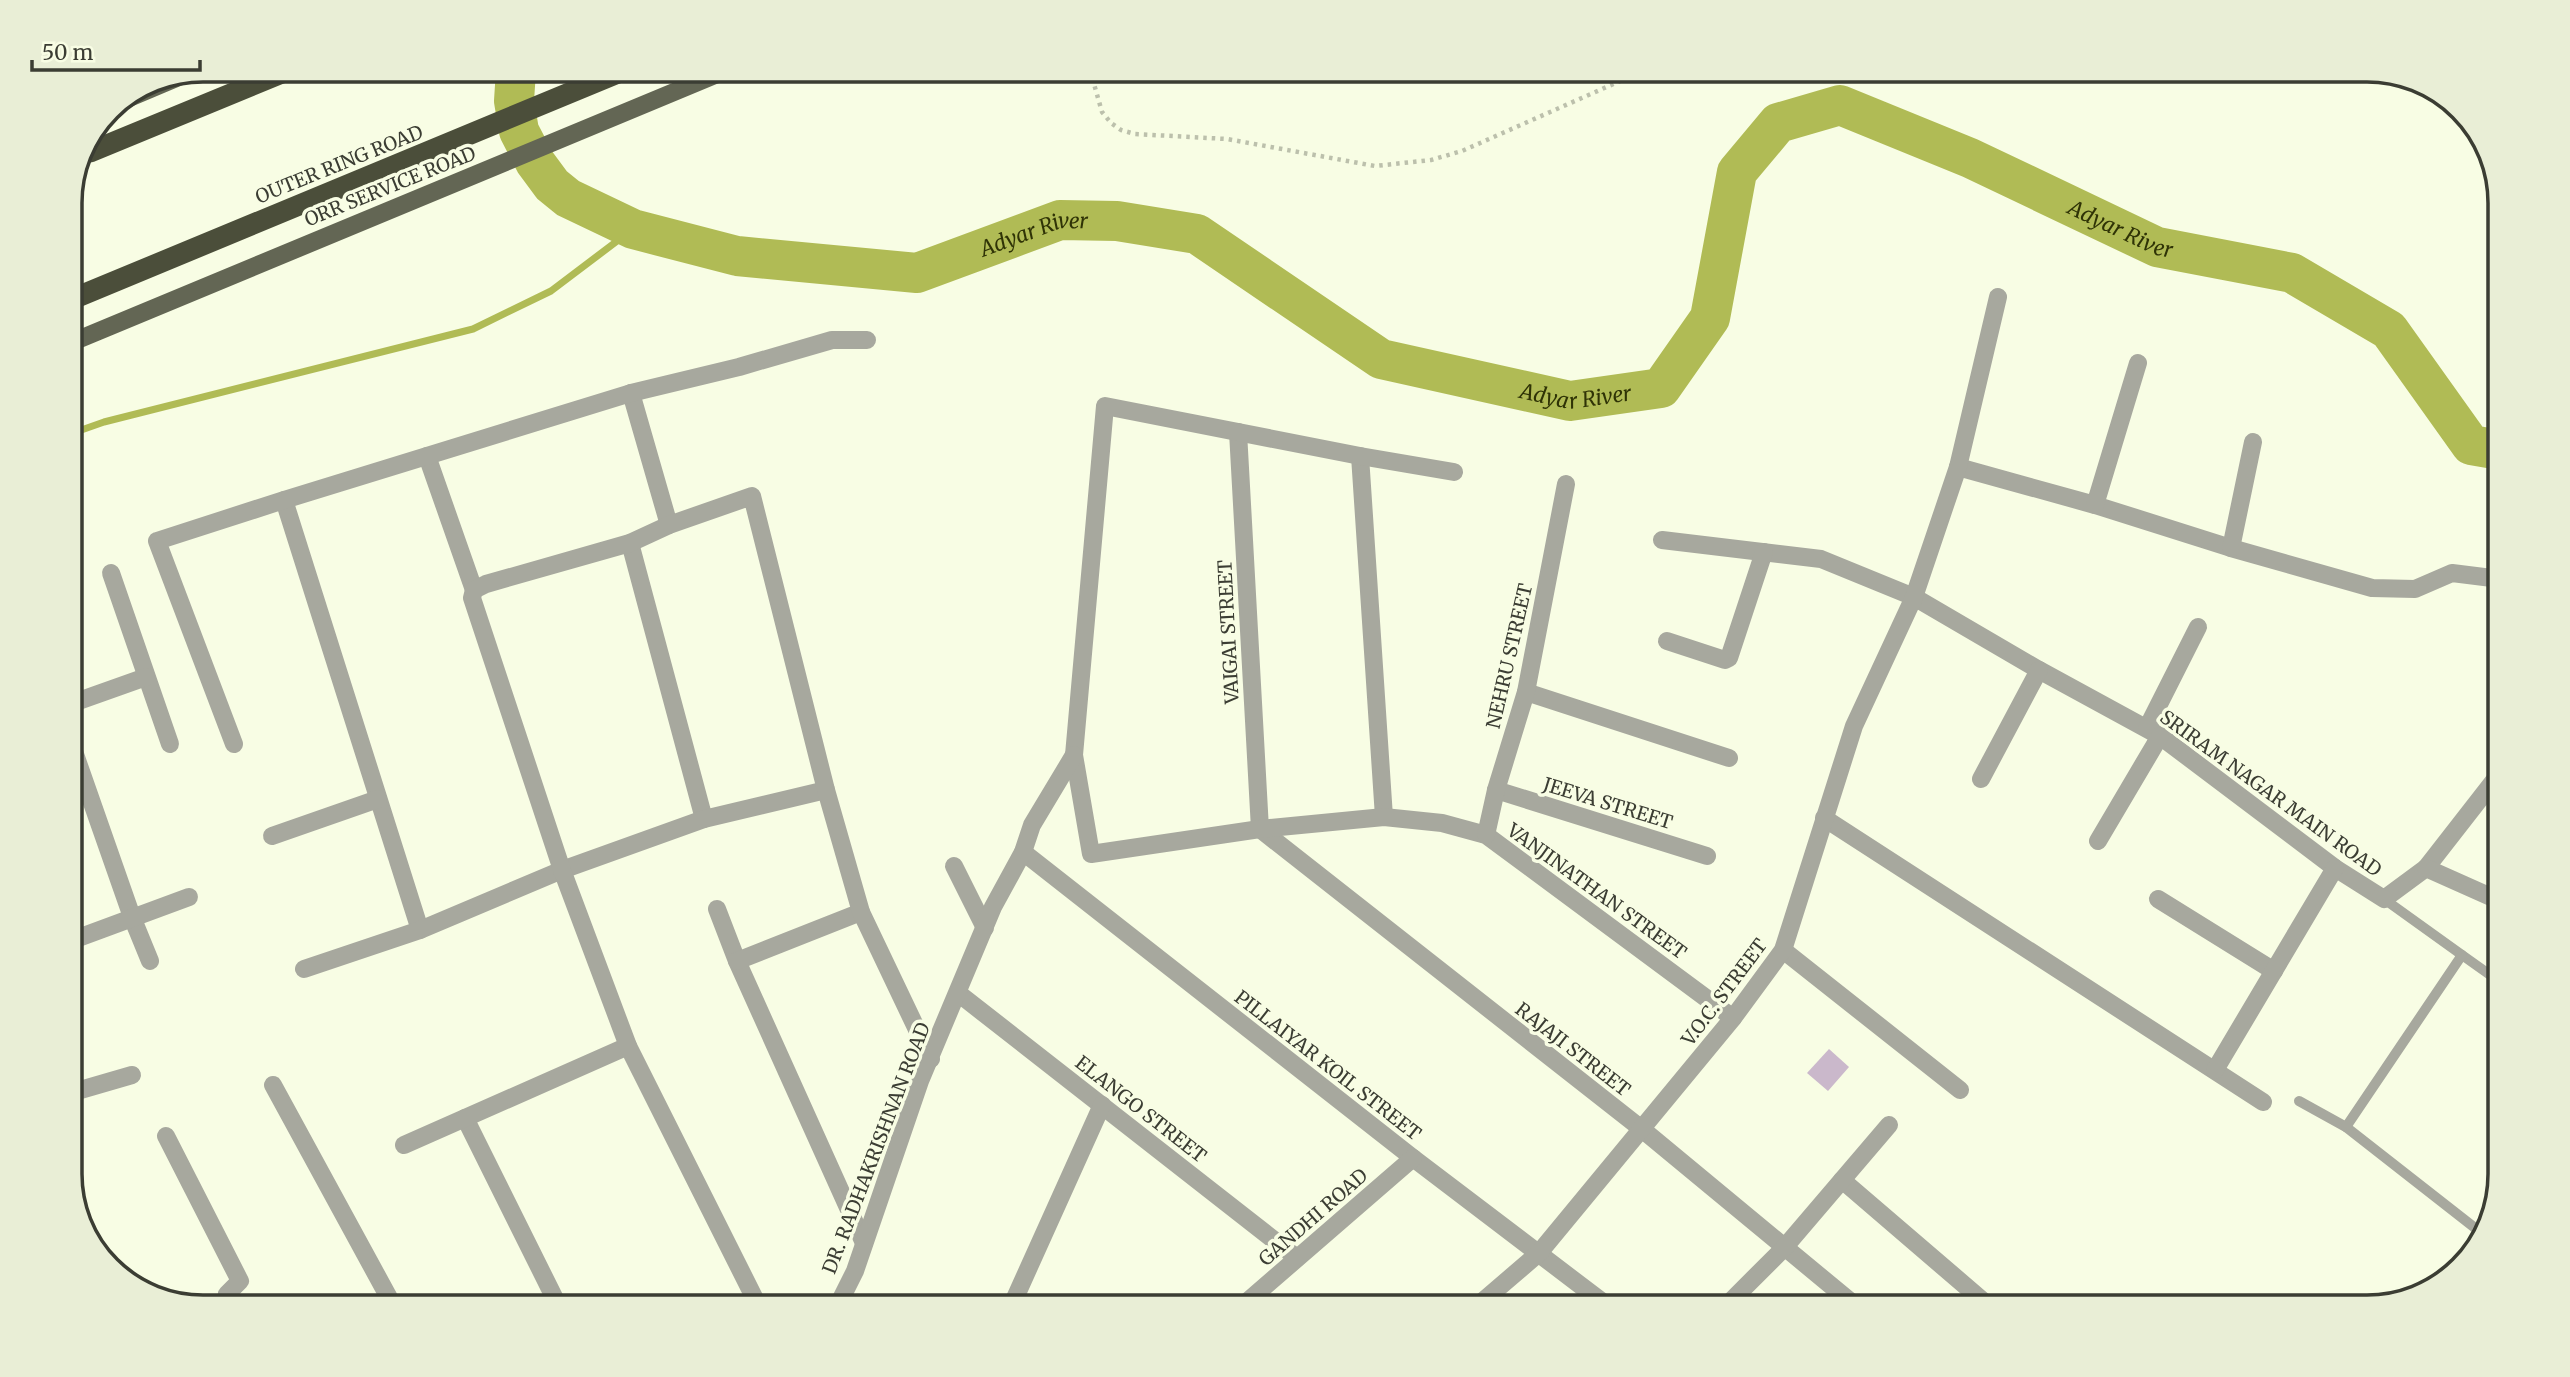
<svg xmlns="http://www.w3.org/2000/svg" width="2570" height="1377" font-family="Merriweather,serif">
<rect width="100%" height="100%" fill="#f8fde4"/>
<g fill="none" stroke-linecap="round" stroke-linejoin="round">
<!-- stream -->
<path stroke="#b0bb55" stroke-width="7" d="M 70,434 L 104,422 L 473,329 L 551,291 L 633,229"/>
<!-- river -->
<path stroke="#b0bb55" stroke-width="40" id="s1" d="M 516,70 L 514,101 L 519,131 L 535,162 L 552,185 L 568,198 L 633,229 L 737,256 L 917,273 L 1060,220 L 1117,221 L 1197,234 L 1381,359 L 1570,401 L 1661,388 L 1710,318 L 1737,172 L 1778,123 L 1840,105 L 1970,158 L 2157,247 L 2292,273 L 2389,330 L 2471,445 L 2500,450"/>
</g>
<!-- building -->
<path fill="#cab8cb" d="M 1829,1049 L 1849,1067 L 1828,1091 L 1807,1073 Z"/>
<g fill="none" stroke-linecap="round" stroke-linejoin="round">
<!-- path -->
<path stroke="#bcc0ac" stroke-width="4.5" stroke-dasharray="3.5 5" stroke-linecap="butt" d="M 1090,70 L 1102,112 L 1111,123 L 1121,130 L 1135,134 L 1227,139 L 1375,166 L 1431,160 L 1462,151 L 1645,70"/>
<!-- lane -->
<g stroke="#a7a89e" stroke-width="10">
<path d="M 2462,955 L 2500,982"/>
<path d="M 2299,1101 L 2346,1127 L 2484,1235"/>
<path d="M 2346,1127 L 2462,955 L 2384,899"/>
</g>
<!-- street -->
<g stroke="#a7a89e" stroke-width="18">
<path d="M 631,393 L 669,525"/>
<path d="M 1238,432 L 1260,829 L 1643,1130 L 1857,1307"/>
<path d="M 427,456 L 474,590"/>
<path d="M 1360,456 L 1384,817"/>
<path d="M 1958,467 L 2095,505 L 2231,548 L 2372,588 L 2415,589 L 2452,573 L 2500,579"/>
<path d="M 1454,472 L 1360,456 L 1105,406 L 1074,755 L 1091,854 L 1260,829 L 1384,817 L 1442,823 L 1486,835 L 1733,1018"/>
<path d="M 284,500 L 420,930"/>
<path d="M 2095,505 L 2138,363"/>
<path d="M 1662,540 L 1821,559 L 1914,597 L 2039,670 L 2160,736 L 2335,868 L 2384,899 L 2426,868 L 2500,773"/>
<path d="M 630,543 L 704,819"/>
<path d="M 2231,548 L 2253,442"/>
<path d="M 111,573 L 170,744"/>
<path d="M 1667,641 L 1725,660 L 1729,658 L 1764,552"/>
<path d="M 1526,692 L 1729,758"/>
<path d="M 70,704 L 146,677"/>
<path d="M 2147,728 L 2198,627"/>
<path d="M 70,740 L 132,917 L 150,961"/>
<path d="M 234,744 L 157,541 L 284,500 L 631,393 L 739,367 L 832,340 L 867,340"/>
<path d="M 1981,779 L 2039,670"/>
<path d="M 1496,790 L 1707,856"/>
<path d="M 1824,818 L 2263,1102"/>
<path d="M 1486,835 L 1496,790 L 1526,692 L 1566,484"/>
<path d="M 272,836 L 378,799"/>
<path d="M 2098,841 L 2160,736"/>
<path d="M 1023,852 L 1413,1158 L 1609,1307"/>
<path d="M 954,866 L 985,928"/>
<path d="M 2426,868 L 2500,901"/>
<path d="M 2158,899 L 2274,971"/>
<path d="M 717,909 L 737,961 L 864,1243"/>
<path d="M 70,941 L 189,897"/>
<path d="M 1783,950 L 1960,1090"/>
<path d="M 737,961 L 861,912"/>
<path d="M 304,969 L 420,930 L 562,870 L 704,819 L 826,790"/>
<path d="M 958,993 L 1297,1258"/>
<path d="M 2215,1070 L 2335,868"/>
<path d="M 273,1085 L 394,1307"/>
<path d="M 70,1093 L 132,1075"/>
<path d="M 465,1118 L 559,1307"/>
<path d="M 166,1136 L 240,1281 L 227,1294 L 234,1307"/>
<path d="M 404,1145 L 628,1046"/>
<path d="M 1842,1180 L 1990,1307"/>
<path d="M 759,1307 L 628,1046 L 562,870 L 472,598 L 474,590 L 486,584 L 630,543 L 669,525 L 752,496 L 826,790 L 861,912 L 931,1059"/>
<path d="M 837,1307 L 855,1271 L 920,1081 L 993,907 L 1023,852 L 1032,825 L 1074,755"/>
<path d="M 1011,1307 L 1102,1105"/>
<path d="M 1241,1307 L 1413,1158"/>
<path d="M 1476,1307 L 1539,1253 L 1733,1018 L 1783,950 L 1854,726 L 1914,597 L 1958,467 L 1998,297"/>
<path d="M 1725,1307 L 1784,1248 L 1889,1125"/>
</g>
<!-- primary -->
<g stroke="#636654" stroke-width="18">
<path d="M 122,101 L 186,74"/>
<path d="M 70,343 L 727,70"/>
</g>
<!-- highway -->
<g stroke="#4b4e3a" stroke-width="21">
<path d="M 90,152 L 289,70"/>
<path d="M 70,300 L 625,70"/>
</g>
</g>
<g text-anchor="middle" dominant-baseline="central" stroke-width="7" stroke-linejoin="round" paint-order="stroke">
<!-- street labels -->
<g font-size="19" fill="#3b3d33" stroke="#f8fde4">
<text transform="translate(339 164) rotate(-22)">OUTER RING ROAD</text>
<text transform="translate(390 186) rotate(-22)">ORR SERVICE ROAD</text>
<text transform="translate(1228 632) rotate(-93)">VAIGAI STREET</text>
<text transform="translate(1509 656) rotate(-77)">NEHRU STREET</text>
<text transform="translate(2271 793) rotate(36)">SRIRAM NAGAR MAIN ROAD</text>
<text transform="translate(1608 803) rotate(17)">JEEVA STREET</text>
<text transform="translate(1597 891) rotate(36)">VANJINATHAN STREET</text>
<text transform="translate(1724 992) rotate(-53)">V.O.C. STREET</text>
<text transform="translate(1573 1049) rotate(38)">RAJAJI STREET</text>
<text transform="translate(1328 1065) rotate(38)">PILLAIYAR KOIL STREET</text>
<text transform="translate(1141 1109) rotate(38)">ELANGO STREET</text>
<text transform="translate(876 1148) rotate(-69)">DR. RADHAKRISHNAN ROAD</text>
<text transform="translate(1313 1217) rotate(-41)">GANDHI ROAD</text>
</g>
<!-- water labels -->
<g font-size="21" font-style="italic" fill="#2f3306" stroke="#f8fde4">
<text stroke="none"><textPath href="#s1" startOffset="1974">Adyar River</textPath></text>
<text stroke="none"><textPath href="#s1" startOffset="630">Adyar River</textPath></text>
<text stroke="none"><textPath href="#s1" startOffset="1218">Adyar River</textPath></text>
</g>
</g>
<!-- crop -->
<path d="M0 0H2570V1377H0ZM203 82H2367A121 121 0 0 1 2488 203V1174A121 121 0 0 1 2367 1295H203A121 121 0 0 1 82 1174V203A121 121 0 0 1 203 82Z" fill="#e9eed6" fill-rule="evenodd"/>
<path fill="none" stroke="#3b3d33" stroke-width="3.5" d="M203 82H2367A121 121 0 0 1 2488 203V1174A121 121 0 0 1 2367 1295H203A121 121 0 0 1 82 1174V203A121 121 0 0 1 203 82Z"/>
<!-- scale -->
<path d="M32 60v10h168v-10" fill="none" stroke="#3b3d33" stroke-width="3.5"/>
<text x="42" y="60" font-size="21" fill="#3b3d33" stroke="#f8fde4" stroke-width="5" paint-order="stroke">50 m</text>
</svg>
